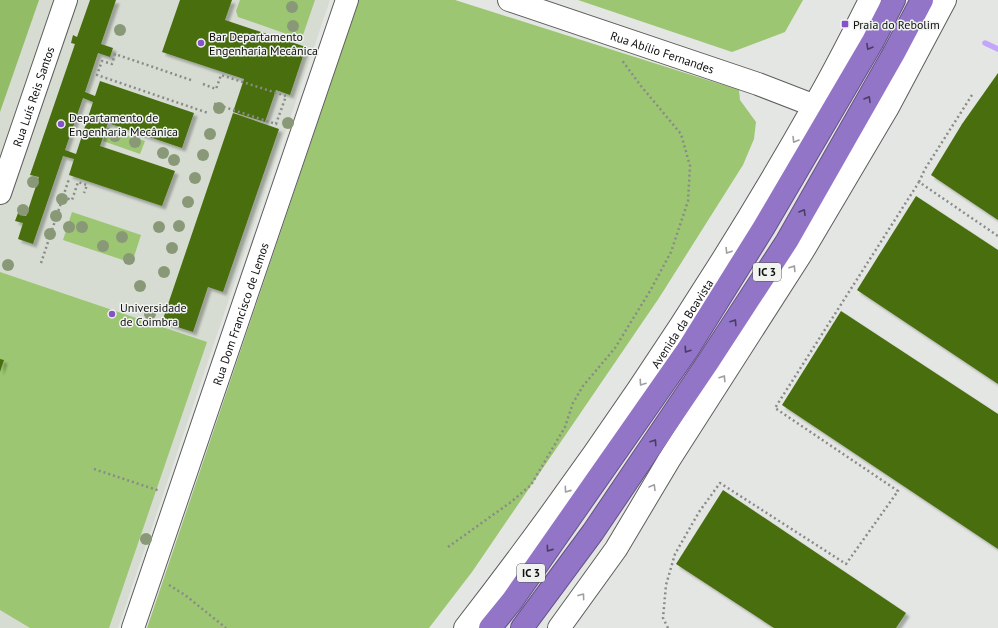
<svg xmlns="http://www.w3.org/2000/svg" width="998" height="628" font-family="'PT Sans',sans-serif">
<defs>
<filter id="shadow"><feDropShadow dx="3.5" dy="3.5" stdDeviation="1" flood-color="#0004"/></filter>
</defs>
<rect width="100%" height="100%" fill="#e4e6e3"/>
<!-- built -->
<path fill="#d6dcd2" d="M 0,0 L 330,0 L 118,628 L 0,628 Z"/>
<!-- green -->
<g fill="#9cc671">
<path d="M 240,0 L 315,0 L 303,35 L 300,35 L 298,38 L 238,17 L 236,11 Z"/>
<path d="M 359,0 L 455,0 L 739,90 L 740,100 L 756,122 L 754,139 L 743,165 L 659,298 L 472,572 L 429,628 L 147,628 Z"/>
<path d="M 578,0 L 803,0 L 785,32 L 732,52 Z"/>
<path d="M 107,128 L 145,141 L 140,154 L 103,141 Z"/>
<path d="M 72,212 L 141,235 L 132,263 L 63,240 Z"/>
<path d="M 0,272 L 207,342 L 109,628 L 30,628 L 0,610 Z"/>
</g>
<!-- forest -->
<path fill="#92bc65" d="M 0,0 L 39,0 L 0,112 Z"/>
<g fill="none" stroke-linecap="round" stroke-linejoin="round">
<!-- stream -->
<path stroke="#c4a5fc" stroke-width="5.5" d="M 985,43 L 998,49"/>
</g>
<!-- building -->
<g fill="#486e11" fill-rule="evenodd" filter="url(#shadow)">
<path d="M 90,0 L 116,0 L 101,44 L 113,48 L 110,57 L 98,53 L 85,92 L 95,96 L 100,81 L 194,113 L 182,148 L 108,123 L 100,146 L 175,171 L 162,206 L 69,175 L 74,159 L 63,156 L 33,244 L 18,239 L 23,223 L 15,221 L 18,213 L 26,216 L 39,177 L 30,175 L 75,44 L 71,43 L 73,35 L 77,37 ZM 83,98 L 93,102 L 76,154 L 65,150 Z"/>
<path d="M 180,0 L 232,0 L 225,20 L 306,47 L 290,95 L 276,90 L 265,122 L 233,112 L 244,79 L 162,52 Z"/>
<path d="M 998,73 L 998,220 L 931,175 L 962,124 Z"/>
<path d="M 233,113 L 279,129 L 223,292 L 208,287 L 193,332 L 162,322 Z"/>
<path d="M 916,196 L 998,250 L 998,384 L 857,290 Z"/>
<path d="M 841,311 L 998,414 L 998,549 L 782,405 Z"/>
<path d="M 0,359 L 4,360 L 0,372 Z"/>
<path d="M 723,490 L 906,613 L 896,628 L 774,628 L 676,564 Z"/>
</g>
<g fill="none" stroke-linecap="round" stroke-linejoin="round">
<defs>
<g id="minor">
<path id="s1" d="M 509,0 L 758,84 L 815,106"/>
<path id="s2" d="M 0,193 L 66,0"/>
<path id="s3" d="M 133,628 L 347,0"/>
<path id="s4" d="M 465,628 C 593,463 711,288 814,106 C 834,72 852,36 870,0"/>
<path d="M 559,628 L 616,549 L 669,460 L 803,251 L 887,109 L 945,0"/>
</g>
<g id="highway">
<path d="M 490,628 L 512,601 L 688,349 L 764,227 L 873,41 L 894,0"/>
<path d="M 522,628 L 593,532 L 708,362 L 787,241 L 894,53 L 922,0"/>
</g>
</defs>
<!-- minor casing -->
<use href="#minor" stroke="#5d5e5c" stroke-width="24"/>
<!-- highway casing -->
<use href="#highway" stroke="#655287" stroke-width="24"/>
<!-- path -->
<g stroke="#898b89" stroke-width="2.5" stroke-dasharray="2 3" stroke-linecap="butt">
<path d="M 191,80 L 115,54 L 112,64 L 102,61 L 97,75 L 208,113"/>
<path d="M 203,84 L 216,89 L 221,75 L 286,96 L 276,124 L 212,103"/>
<path d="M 919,182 L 925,169 L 972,95"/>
<path d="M 63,197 L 72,200 L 78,182 L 87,185 L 84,193"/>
<path d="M 41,263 L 69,179"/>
<path d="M 94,469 L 160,491"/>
<path d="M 448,547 L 511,502 L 531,485 L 565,427 L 573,403 L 583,386 L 615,348 L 650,291 L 671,252 L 688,201 L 690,166 L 681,134 L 641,86 L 621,59"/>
<path d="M 169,585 L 185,595 L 226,628"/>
<path d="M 668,628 L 663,618 L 666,585 L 675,554 L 699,512 L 720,483 L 846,564 L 898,491 L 775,408 L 919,182 L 998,236"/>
</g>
<!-- minor -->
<use href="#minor" stroke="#fff" stroke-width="22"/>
<!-- highway -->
<use href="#highway" stroke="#9375c7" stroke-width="22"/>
</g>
<!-- trees -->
<g fill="#899977">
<circle cx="292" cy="7" r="6"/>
<circle cx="293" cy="26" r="6"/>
<circle cx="120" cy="30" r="6"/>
<circle cx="219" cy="108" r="6"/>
<circle cx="288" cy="123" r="6"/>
<circle cx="210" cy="134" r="6"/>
<circle cx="115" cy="136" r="6"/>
<circle cx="135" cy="142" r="6"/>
<circle cx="163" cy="153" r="6"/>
<circle cx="203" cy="155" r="6"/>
<circle cx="174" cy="160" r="6"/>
<circle cx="195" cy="178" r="6"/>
<circle cx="33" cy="182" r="6"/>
<circle cx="62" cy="199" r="6"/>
<circle cx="188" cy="202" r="6"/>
<circle cx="23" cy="210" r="6"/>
<circle cx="56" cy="216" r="6"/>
<circle cx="179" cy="226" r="6"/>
<circle cx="69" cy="227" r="6"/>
<circle cx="82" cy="227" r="6"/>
<circle cx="159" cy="227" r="6"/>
<circle cx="50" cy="234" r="6"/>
<circle cx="122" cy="237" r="6"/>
<circle cx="103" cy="246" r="6"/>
<circle cx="172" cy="248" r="6"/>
<circle cx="129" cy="259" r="6"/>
<circle cx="8" cy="265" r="6"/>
<circle cx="164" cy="272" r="6"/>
<circle cx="140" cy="286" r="6"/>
<circle cx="150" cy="314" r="6"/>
<circle cx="146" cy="539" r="6"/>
</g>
<!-- one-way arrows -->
<defs><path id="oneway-chevron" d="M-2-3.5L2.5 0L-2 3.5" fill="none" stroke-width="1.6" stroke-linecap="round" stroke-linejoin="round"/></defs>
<g stroke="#4a3d62">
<use href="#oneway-chevron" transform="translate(869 47) rotate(120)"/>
<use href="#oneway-chevron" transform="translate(868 99) rotate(-60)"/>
<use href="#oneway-chevron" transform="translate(803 212) rotate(-60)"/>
<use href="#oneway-chevron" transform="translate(734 322) rotate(-57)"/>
<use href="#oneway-chevron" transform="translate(687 350) rotate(124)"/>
<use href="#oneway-chevron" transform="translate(654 442) rotate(-56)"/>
<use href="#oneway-chevron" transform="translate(549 549) rotate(125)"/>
</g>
<g stroke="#9f9f9f">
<use href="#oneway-chevron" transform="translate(795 140) rotate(121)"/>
<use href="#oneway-chevron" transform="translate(728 251) rotate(122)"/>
<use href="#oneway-chevron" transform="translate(793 268) rotate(-58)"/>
<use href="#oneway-chevron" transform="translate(723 378) rotate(-57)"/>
<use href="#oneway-chevron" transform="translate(642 383) rotate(124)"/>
<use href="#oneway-chevron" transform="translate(653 487) rotate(-59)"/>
<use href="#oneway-chevron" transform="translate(567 490) rotate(125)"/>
<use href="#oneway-chevron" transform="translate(582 596) rotate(-54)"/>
</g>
<!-- markers -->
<g fill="#8552ca" stroke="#f1f3f0" stroke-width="1.5">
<rect x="841" y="20" width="8" height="8" rx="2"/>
<circle cx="201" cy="43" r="4"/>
<circle cx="61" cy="124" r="4"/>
<circle cx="112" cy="314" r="4"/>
</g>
<g text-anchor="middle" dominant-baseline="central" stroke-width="3" stroke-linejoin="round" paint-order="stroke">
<!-- shield labels -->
<g fill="#f1f3f0" stroke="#535452" stroke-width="1">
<rect x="753" y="263" width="28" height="18" rx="3"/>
<rect x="517" y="564" width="28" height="18" rx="3"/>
</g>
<g font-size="11" font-weight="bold" fill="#0f100f">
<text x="767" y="272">IC 3</text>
<text x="531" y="573">IC 3</text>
</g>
<!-- poi labels -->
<g font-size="12" fill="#0f100f" stroke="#f1f3f0" text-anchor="start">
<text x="853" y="24">Praia do Rebolim</text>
<text x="209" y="36">Bar Departamento<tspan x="209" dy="14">Engenharia Mecânica</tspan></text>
<text x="69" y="117">Departamento de<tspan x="69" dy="14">Engenharia Mecânica</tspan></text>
<text x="120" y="307">Universidade<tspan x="120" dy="14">de Coimbra</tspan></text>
</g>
<!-- street labels -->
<g font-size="12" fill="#0f100f" stroke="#f1f3f0">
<text stroke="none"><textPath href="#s1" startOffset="162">Rua Abílio Fernandes</textPath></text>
<text stroke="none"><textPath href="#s2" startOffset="102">Rua Luís Reis Santos</textPath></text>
<text stroke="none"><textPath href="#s3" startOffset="332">Rua Dom Francisco de Lemos</textPath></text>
<text stroke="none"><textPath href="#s4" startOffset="374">Avenida da Boavista</textPath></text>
</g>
</g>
</svg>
